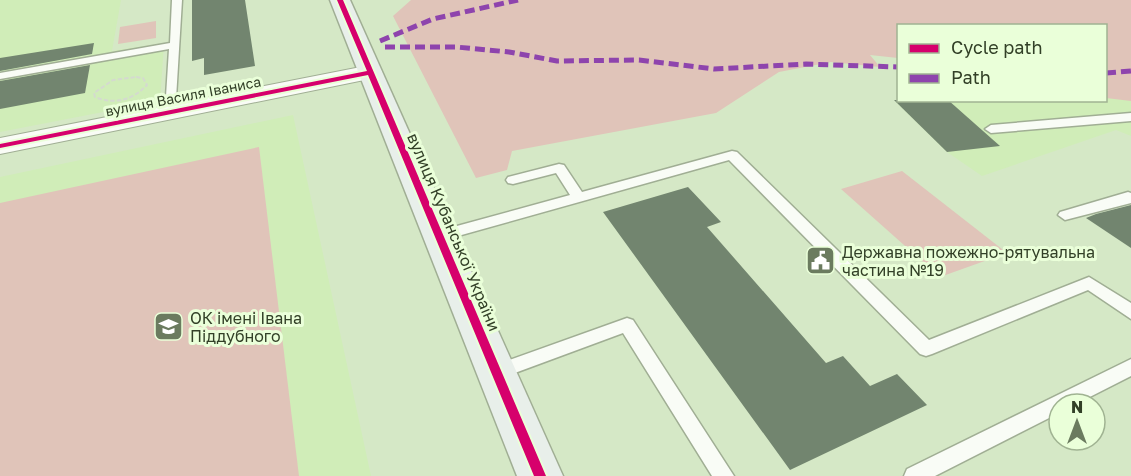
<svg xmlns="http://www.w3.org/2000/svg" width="1131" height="476" font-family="'Golos Text',sans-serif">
<rect width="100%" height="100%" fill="#d5e8c6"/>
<!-- built -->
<g fill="#d0edb8">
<path d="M 0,0 L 121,0 L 112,51 L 164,43 L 160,101 L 0,132 Z"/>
<path d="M 1131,74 L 1131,136 L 1116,130 L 982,176 L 947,152 L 896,102 L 1106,100 L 1106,78 Z"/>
<path d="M 293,115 L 371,476 L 0,476 L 0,177 Z"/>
</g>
<!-- green -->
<g fill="#e0c4b9">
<path d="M 411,0 L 1131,0 L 1131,101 L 1106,98 L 1106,26 L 898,26 L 898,58 L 870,55 L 880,67 L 831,62 L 779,72 L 716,113 L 512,151 L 507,170 L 476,178 L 393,16 Z"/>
<path d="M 156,21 L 156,38 L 118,44 L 120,27 Z"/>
<path d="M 259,147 L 299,476 L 0,476 L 0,203 Z"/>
<path d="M 902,171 L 1007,253 L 940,277 L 841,189 Z"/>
</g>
<!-- building -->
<g fill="#72856f">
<path d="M 192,0 L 245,0 L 255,66 L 204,75 L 204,58 L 192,61 Z"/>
<path d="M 94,43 L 92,54 L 0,71 L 0,58 Z"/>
<path d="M 90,65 L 85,93 L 0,109 L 0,81 Z"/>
<path d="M 894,100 L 948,100 L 1000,146 L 947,152 Z"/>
<path d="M 688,187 L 721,222 L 707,227 L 826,363 L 843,356 L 870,386 L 897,374 L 927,405 L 790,470 L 603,212 Z"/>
<path d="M 1131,205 L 1131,248 L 1086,218 L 1096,214 Z"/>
</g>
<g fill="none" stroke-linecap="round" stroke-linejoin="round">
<defs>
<g id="lane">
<path d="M 172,0 L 182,0 L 175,115 L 171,116 L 165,112 L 169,49 L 0,79 L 0,73 L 170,43 Z"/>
<path d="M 1131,113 L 1131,121 L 991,133 L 985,129 L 991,125 Z"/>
<path d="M 732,151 L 737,152 L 929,340 L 1089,277 L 1131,303 L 1131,319 L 1088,290 L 932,354 L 926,356 L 920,354 L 729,160 L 440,241 L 433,236 L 435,232 L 570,195 L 556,173 L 513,184 L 508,183 L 506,180 L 508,177 L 559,164 L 564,165 L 582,192 Z"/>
<path d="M 1128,192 L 1131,193 L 1131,203 L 1065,220 L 1058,215 L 1060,212 Z"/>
<path d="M 627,318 L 633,320 L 734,476 L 712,476 L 623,333 L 496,380 L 490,377 L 487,372 L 490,367 Z"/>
<path d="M 1131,359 L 1131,376 L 1076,404 L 1059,404 L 1059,413 L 935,476 L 904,476 L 907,469 Z"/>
</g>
<path id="street" d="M 371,65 L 379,67 L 382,72 L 379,77 L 0,154 L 0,138 Z"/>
<path id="secondary" d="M 330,0 L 350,0 L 563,476 L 517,476 Z"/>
</defs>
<!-- lane casing -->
<use href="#lane" stroke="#a0ae94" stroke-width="3"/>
<!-- street casing -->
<use href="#street" stroke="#a0ae94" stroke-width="2"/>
<!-- secondary casing -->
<use href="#secondary" stroke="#a0ae94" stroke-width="3"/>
<!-- path -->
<path stroke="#d4dacf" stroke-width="2" stroke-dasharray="4.5 2" stroke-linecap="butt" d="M 136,77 L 143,78 L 147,85 C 133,100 114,105 95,97 L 94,93 L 113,80 Z"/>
<!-- lane -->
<use href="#lane" fill="#f9fcf6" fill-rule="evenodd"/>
<!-- street -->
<use href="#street" fill="#f9fcf6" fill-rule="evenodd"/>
<!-- secondary -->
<use href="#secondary" fill="#e8efea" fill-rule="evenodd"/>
<!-- quiet -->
<g stroke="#8e44ad" stroke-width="5" stroke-dasharray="10 5" stroke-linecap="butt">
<path d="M 380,41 L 433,19 L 518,0"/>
<path d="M 385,47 L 456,47 L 509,52 L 557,61 L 639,60 L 714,69 L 806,64 L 898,67"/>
<path d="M 1106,73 L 1131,71"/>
</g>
<defs>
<path id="cycleway" d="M 337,0 L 343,0 L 546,476 L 534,476 L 368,75 L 0,148 L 0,144 L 367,71 Z"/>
</defs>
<!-- cycleway casing -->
<use href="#cycleway" stroke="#eaffd9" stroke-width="4"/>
<!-- cycleway -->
<use href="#cycleway" fill="#d6006c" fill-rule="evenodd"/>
</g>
<!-- icons -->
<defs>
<symbol id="civic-square" viewBox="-11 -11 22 22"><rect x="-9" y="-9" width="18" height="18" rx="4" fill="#6b7b5f" stroke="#eaffd9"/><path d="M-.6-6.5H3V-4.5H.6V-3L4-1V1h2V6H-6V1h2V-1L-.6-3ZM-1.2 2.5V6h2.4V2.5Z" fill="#fff"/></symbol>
<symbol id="university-square" viewBox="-11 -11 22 22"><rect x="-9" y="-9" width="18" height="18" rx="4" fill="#6b7b5f" stroke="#eaffd9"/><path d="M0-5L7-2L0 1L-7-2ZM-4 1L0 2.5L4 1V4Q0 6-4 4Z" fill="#fff"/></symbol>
</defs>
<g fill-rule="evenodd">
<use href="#civic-square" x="804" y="244" width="33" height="33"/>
<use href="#university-square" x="152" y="310" width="33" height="33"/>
</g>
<g text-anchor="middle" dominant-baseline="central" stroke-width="6" stroke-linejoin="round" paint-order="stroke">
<!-- far-street labels -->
<g font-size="14" fill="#324027" stroke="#eaffd9">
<text transform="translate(183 96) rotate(-11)">вулиця Василя Іваниса</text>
</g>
<!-- street labels -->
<g font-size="16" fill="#324027" stroke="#eaffd9">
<text transform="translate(454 232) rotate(67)">вулиця Кубанської України</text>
</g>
<!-- poi labels -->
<g font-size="16" fill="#324027" stroke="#eaffd9" text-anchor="start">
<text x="842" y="252">Державна пожежно-рятувальна<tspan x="842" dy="18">частина №19</tspan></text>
<text x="190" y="318">ОК імені Івана<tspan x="190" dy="18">Піддубного</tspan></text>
</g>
</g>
<!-- legend -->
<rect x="897" y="24" width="210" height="78" fill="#eaffd9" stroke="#a0b392" stroke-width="1.5"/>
<rect x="909" y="44" width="30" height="9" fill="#d6006c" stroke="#a0b392" stroke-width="1.5"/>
<text x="951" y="54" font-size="18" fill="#324027">Cycle path</text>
<rect x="909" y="74" width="30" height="9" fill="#8e44ad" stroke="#a0b392" stroke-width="1.5"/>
<text x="951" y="84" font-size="18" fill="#324027">Path</text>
<!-- north arrow -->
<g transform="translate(1077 422)"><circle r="28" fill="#eaffd9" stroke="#a0b392" stroke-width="1.5"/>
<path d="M0-4.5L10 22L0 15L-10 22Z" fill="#6b7b5f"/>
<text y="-9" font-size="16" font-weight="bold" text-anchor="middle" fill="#324027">N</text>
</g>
</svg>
